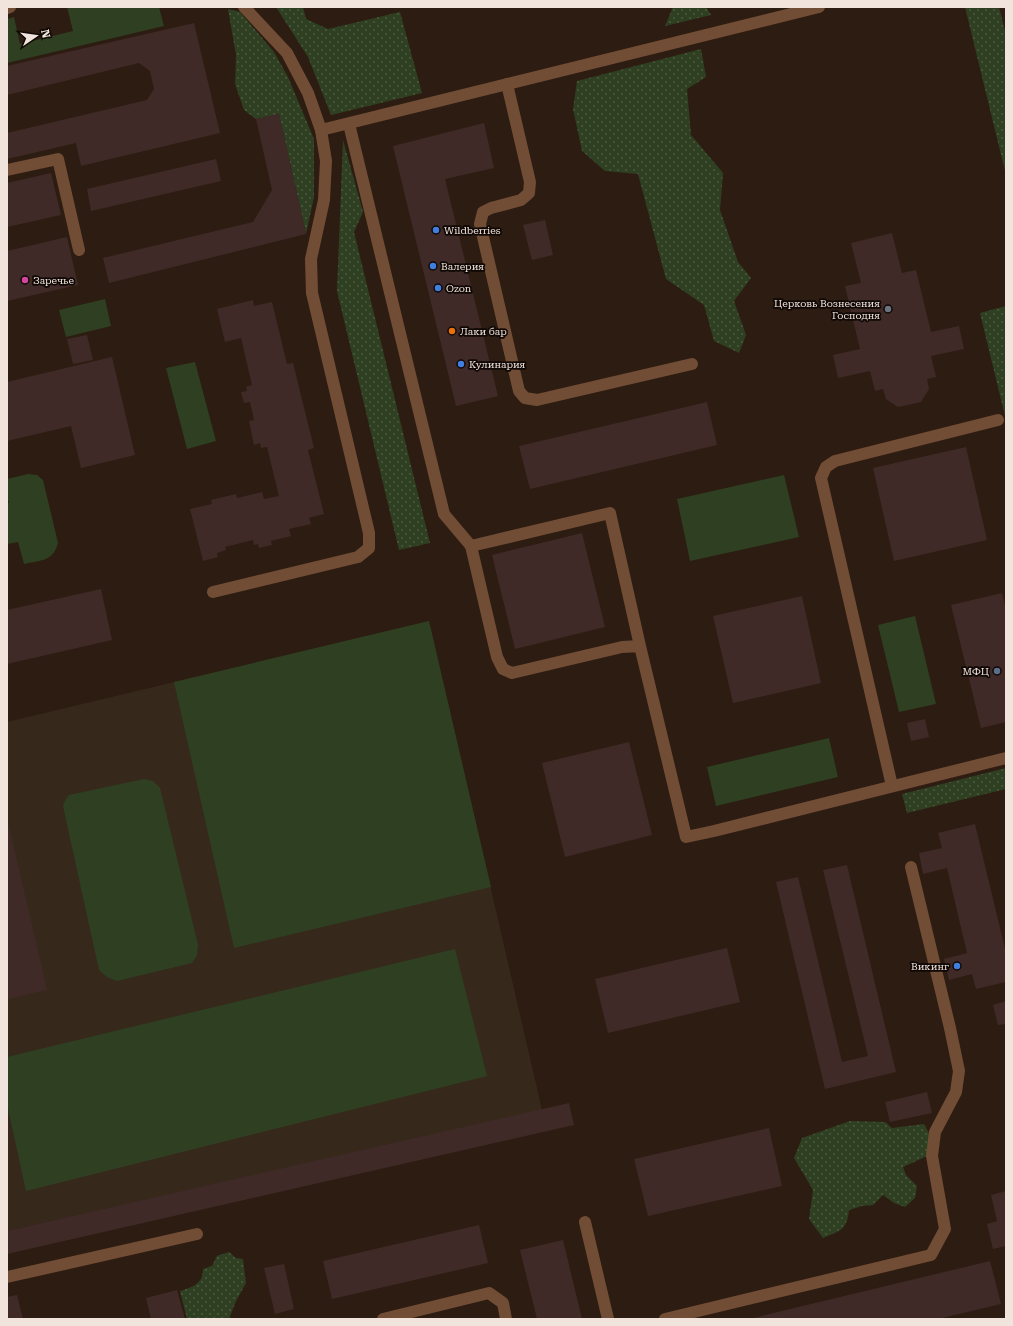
<svg xmlns="http://www.w3.org/2000/svg" width="1013" height="1326" font-family="'Roboto Serif',serif">
<defs>
<pattern id="grass-dots" width="8" height="8" patternUnits="userSpaceOnUse"><rect width="8" height="8" fill="#2e4021"/><path d="M2 2h.1M6 6h.1" fill="none" stroke="#4d5b41" stroke-width="1.8" stroke-linecap="round"/></pattern>
</defs>
<rect width="100%" height="100%" fill="#2d1c11"/>
<!-- education -->
<path fill="#36291c" d="M 429,621 L 542,1110 L 7,1231 L 7,722 Z"/>
<!-- grass -->
<g fill="url(#grass-dots)">
<path d="M 276,7 L 303,7 L 306,19 L 328,29 L 400,12 L 422,93 L 331,115 L 308,57 Z"/>
<path d="M 673,7 L 706,7 L 711,15 L 665,26 Z"/>
<path d="M 965,7 L 999,7 L 1006,35 L 1006,175 Z"/>
<path d="M 228,9 L 240,12 L 274,52 L 288,77 L 314,139 L 314,197 L 306,234 L 279,114 L 256,119 L 244,110 L 235,84 L 236,55 Z"/>
<path d="M 701,49 L 706,77 L 687,89 L 691,135 L 723,173 L 720,210 L 738,262 L 751,278 L 734,301 L 746,335 L 739,353 L 714,341 L 704,305 L 666,279 L 638,174 L 605,171 L 582,151 L 573,109 L 577,81 Z"/>
<path d="M 343,140 L 363,212 L 354,232 L 430,543 L 399,550 L 337,291 Z"/>
<path d="M 1006,306 L 1006,420 L 980,313 Z"/>
<path d="M 1006,768 L 1006,789 L 907,813 L 902,794 Z"/>
<path d="M 850,1121 L 885,1122 L 892,1128 L 924,1124 L 931,1137 L 927,1156 L 903,1167 L 906,1175 L 917,1186 L 915,1198 L 905,1207 L 894,1203 L 883,1195 L 873,1205 L 862,1206 L 849,1210 C 847,1230 840,1231 823,1238 L 809,1219 L 813,1190 L 794,1158 L 802,1138 Z"/>
<path d="M 229,1252 L 236,1258 L 243,1259 L 246,1283 L 236,1301 L 229,1319 L 187,1319 L 180,1291 C 193,1287 203,1284 203,1269 L 212,1266 L 217,1256 Z"/>
</g>
<!-- park -->
<g fill="#2e4021">
<path d="M 67,7 L 159,7 L 164,26 L 7,63 L 7,19 L 14,17 L 20,44 L 73,31 Z"/>
<path d="M 105,299 L 111,326 L 66,337 L 59,310 Z"/>
<path d="M 195,362 L 216,441 L 187,449 L 166,368 Z"/>
<path d="M 28,474 L 37,475 L 43,480 L 58,543 C 53,562 40,560 24,564 L 18,542 L 7,544 L 7,503 L 9,503 L 7,497 L 7,479 Z"/>
<path d="M 784,475 L 799,537 L 690,561 L 677,499 Z"/>
<path d="M 915,616 L 936,704 L 899,712 L 878,625 Z"/>
<path d="M 429,621 L 491,887 L 234,948 L 174,682 Z"/>
<path d="M 829,738 L 838,777 L 716,806 L 707,767 Z"/>
<path d="M 144,779 L 153,781 L 160,788 L 198,945 L 197,955 L 192,963 L 117,981 L 107,977 L 99,970 L 63,806 L 65,801 L 69,795 Z"/>
<path d="M 455,949 L 487,1076 L 26,1191 L 7,1104 L 7,1057 Z"/>
</g>
<!-- building -->
<g fill="#402a28">
<path d="M 194,23 L 220,133 L 81,166 L 76,143 L 7,159 L 7,133 L 147,100 L 154,89 L 150,71 L 139,63 L 7,95 L 7,66 Z"/>
<path d="M 279,114 L 306,234 L 109,283 L 103,258 L 253,222 L 272,190 L 256,119 Z"/>
<path d="M 484,123 L 494,168 L 445,179 L 498,396 L 456,406 L 393,146 Z"/>
<path d="M 216,159 L 221,181 L 91,211 L 87,189 Z"/>
<path d="M 51,173 L 61,215 L 7,227 L 7,183 Z"/>
<path d="M 545,220 L 553,255 L 532,260 L 523,225 Z"/>
<path d="M 892,233 L 902,273 L 916,270 L 931,332 L 959,326 L 964,349 L 931,356 L 936,377 L 927,379 L 929,389 L 921,402 L 898,407 L 886,399 L 883,389 L 875,391 L 870,371 L 838,378 L 833,355 L 860,349 L 845,286 L 861,283 L 851,243 Z"/>
<path d="M 67,237 L 78,285 L 7,301 L 7,251 Z"/>
<path d="M 253,300 L 254,306 L 272,302 L 287,364 L 293,363 L 314,448 L 308,450 L 324,514 L 309,518 L 311,524 L 289,529 L 291,536 L 271,541 L 272,545 L 259,548 L 258,544 L 254,545 L 253,540 L 225,547 L 226,550 L 217,553 L 218,557 L 203,561 L 190,509 L 212,504 L 211,500 L 236,494 L 237,498 L 262,492 L 264,499 L 279,496 L 267,447 L 261,448 L 260,443 L 254,445 L 249,421 L 254,420 L 250,402 L 244,403 L 241,392 L 247,391 L 246,387 L 252,385 L 241,338 L 225,342 L 217,309 Z"/>
<path d="M 87,335 L 93,360 L 73,364 L 67,339 Z"/>
<path d="M 112,357 L 135,455 L 81,468 L 71,426 L 7,441 L 7,382 Z"/>
<path d="M 707,402 L 717,445 L 530,489 L 519,446 Z"/>
<path d="M 966,447 L 987,540 L 894,561 L 873,468 Z"/>
<path d="M 582,533 L 605,627 L 515,649 L 492,555 Z"/>
<path d="M 101,589 L 112,640 L 7,664 L 7,610 Z"/>
<path d="M 1002,593 L 1006,610 L 1006,722 L 981,728 L 951,605 Z"/>
<path d="M 802,596 L 821,683 L 733,703 L 713,616 Z"/>
<path d="M 925,719 L 929,737 L 911,741 L 907,723 Z"/>
<path d="M 629,742 L 652,835 L 565,857 L 542,763 Z"/>
<path d="M 7,818 L 47,990 L 7,999 Z"/>
<path d="M 975,824 L 1006,953 L 1006,982 L 976,989 L 972,974 L 949,980 L 944,959 L 967,953 L 947,868 L 923,874 L 919,853 L 942,848 L 938,833 Z"/>
<path d="M 847,865 L 896,1072 L 825,1089 L 776,882 L 798,877 L 842,1062 L 868,1056 L 823,870 Z"/>
<path d="M 727,948 L 740,1002 L 608,1033 L 595,979 Z"/>
<path d="M 1006,1001 L 1006,1024 L 998,1025 L 993,1005 Z"/>
<path d="M 927,1092 L 932,1113 L 890,1122 L 885,1102 Z"/>
<path d="M 569,1103 L 574,1125 L 7,1254 L 7,1231 Z"/>
<path d="M 769,1128 L 782,1186 L 648,1216 L 634,1159 Z"/>
<path d="M 1006,1191 L 1006,1246 L 993,1249 L 987,1224 L 997,1221 L 991,1195 Z"/>
<path d="M 479,1225 L 488,1263 L 332,1299 L 323,1261 Z"/>
<path d="M 563,1240 L 582,1319 L 537,1319 L 520,1250 Z"/>
<path d="M 990,1261 L 1001,1304 L 938,1319 L 749,1319 Z"/>
<path d="M 284,1264 L 294,1309 L 275,1314 L 264,1268 Z"/>
<path d="M 177,1290 L 185,1319 L 151,1319 L 146,1298 Z"/>
<path d="M 17,1295 L 23,1319 L 7,1319 L 7,1297 Z"/>
</g>
<g fill="none" stroke-linecap="round" stroke-linejoin="round">
<!-- lane -->
<g stroke="#724d35" stroke-width="12">
<path d="M 7,8 L 10,7"/>
<path d="M 507,84 L 530,182 L 529,193 L 521,200 L 491,208 L 483,212 L 480,224 L 519,391 L 525,398 L 537,400 L 692,364"/>
<path d="M 349,124 L 444,514 L 471,546"/>
<path d="M 321,130 L 819,7"/>
<path d="M 7,170 L 58,159 L 79,250"/>
<path d="M 213,592 L 358,557 L 369,548 L 369,533 L 312,293 L 311,259 L 324,200 L 326,161 L 321,130 L 308,93 L 287,53 L 244,7"/>
<path d="M 640,646 L 622,647 L 512,673 L 503,669 L 497,657 L 471,546 L 610,513 L 640,646 L 686,837 L 714,831 L 1006,758"/>
<path d="M 892,786 L 821,478 L 826,467 L 835,461 L 998,420"/>
<path d="M 585,1222 L 608,1319"/>
<path d="M 7,1277 L 197,1234"/>
<path d="M 383,1319 L 489,1293 L 503,1303 L 506,1319"/>
<path d="M 665,1319 L 931,1255 L 945,1229 L 932,1156 L 935,1132 L 956,1092 L 959,1071 L 950,1028 L 911,867"/>
</g>
</g>
<!-- markers -->
<g fill="#3f7fe0" stroke="#100805" stroke-width="1.5">
<circle cx="436" cy="230" r="4"/>
<circle cx="433" cy="266" r="4"/>
<circle cx="438" cy="288" r="4"/>
<circle cx="461" cy="364" r="4"/>
<circle cx="957" cy="966" r="4"/>
</g>
<circle fill="#d1479c" stroke="#100805" stroke-width="1.5" cx="25" cy="280" r="4"/>
<circle fill="#6b7280" stroke="#100805" stroke-width="1.5" cx="888" cy="309" r="4"/>
<circle fill="#e8710a" stroke="#100805" stroke-width="1.5" cx="452" cy="331" r="4"/>
<circle fill="#5c6f8a" stroke="#100805" stroke-width="1.5" cx="997" cy="671" r="4"/>
<g text-anchor="middle" dominant-baseline="central" stroke-width="3.5" stroke-linejoin="round" paint-order="stroke">
<!-- poi labels -->
<g font-size="10" fill="#f1e4dd" stroke="#100805" text-anchor="start">
<text x="444" y="230">Wildberries</text>
<text x="441" y="266">Валерия</text>
<text x="33" y="280">Заречье</text>
<text x="446" y="288">Ozon</text>
<text x="880" y="303" text-anchor="end">Церковь Вознесения<tspan x="880" dy="12">Господня</tspan></text>
<text x="460" y="331">Лаки бар</text>
<text x="469" y="364">Кулинария</text>
<text x="989" y="671" text-anchor="end">МФЦ</text>
<text x="949" y="966" text-anchor="end">Викинг</text>
</g>
</g>
<!-- border -->
<rect width="1013" height="1326" fill="none" stroke="#f1e4dd" stroke-width="16"/>
<!-- north arrow -->
<g transform="translate(36 36) rotate(77)" stroke="#100805" stroke-width="3" paint-order="stroke">
<path d="M0-3L7 15L0 10L-7 15Z" fill="#f1e4dd"/>
<text y="-6" font-size="11" font-weight="bold" text-anchor="middle" fill="#f1e4dd">N</text>
</g>
</svg>
